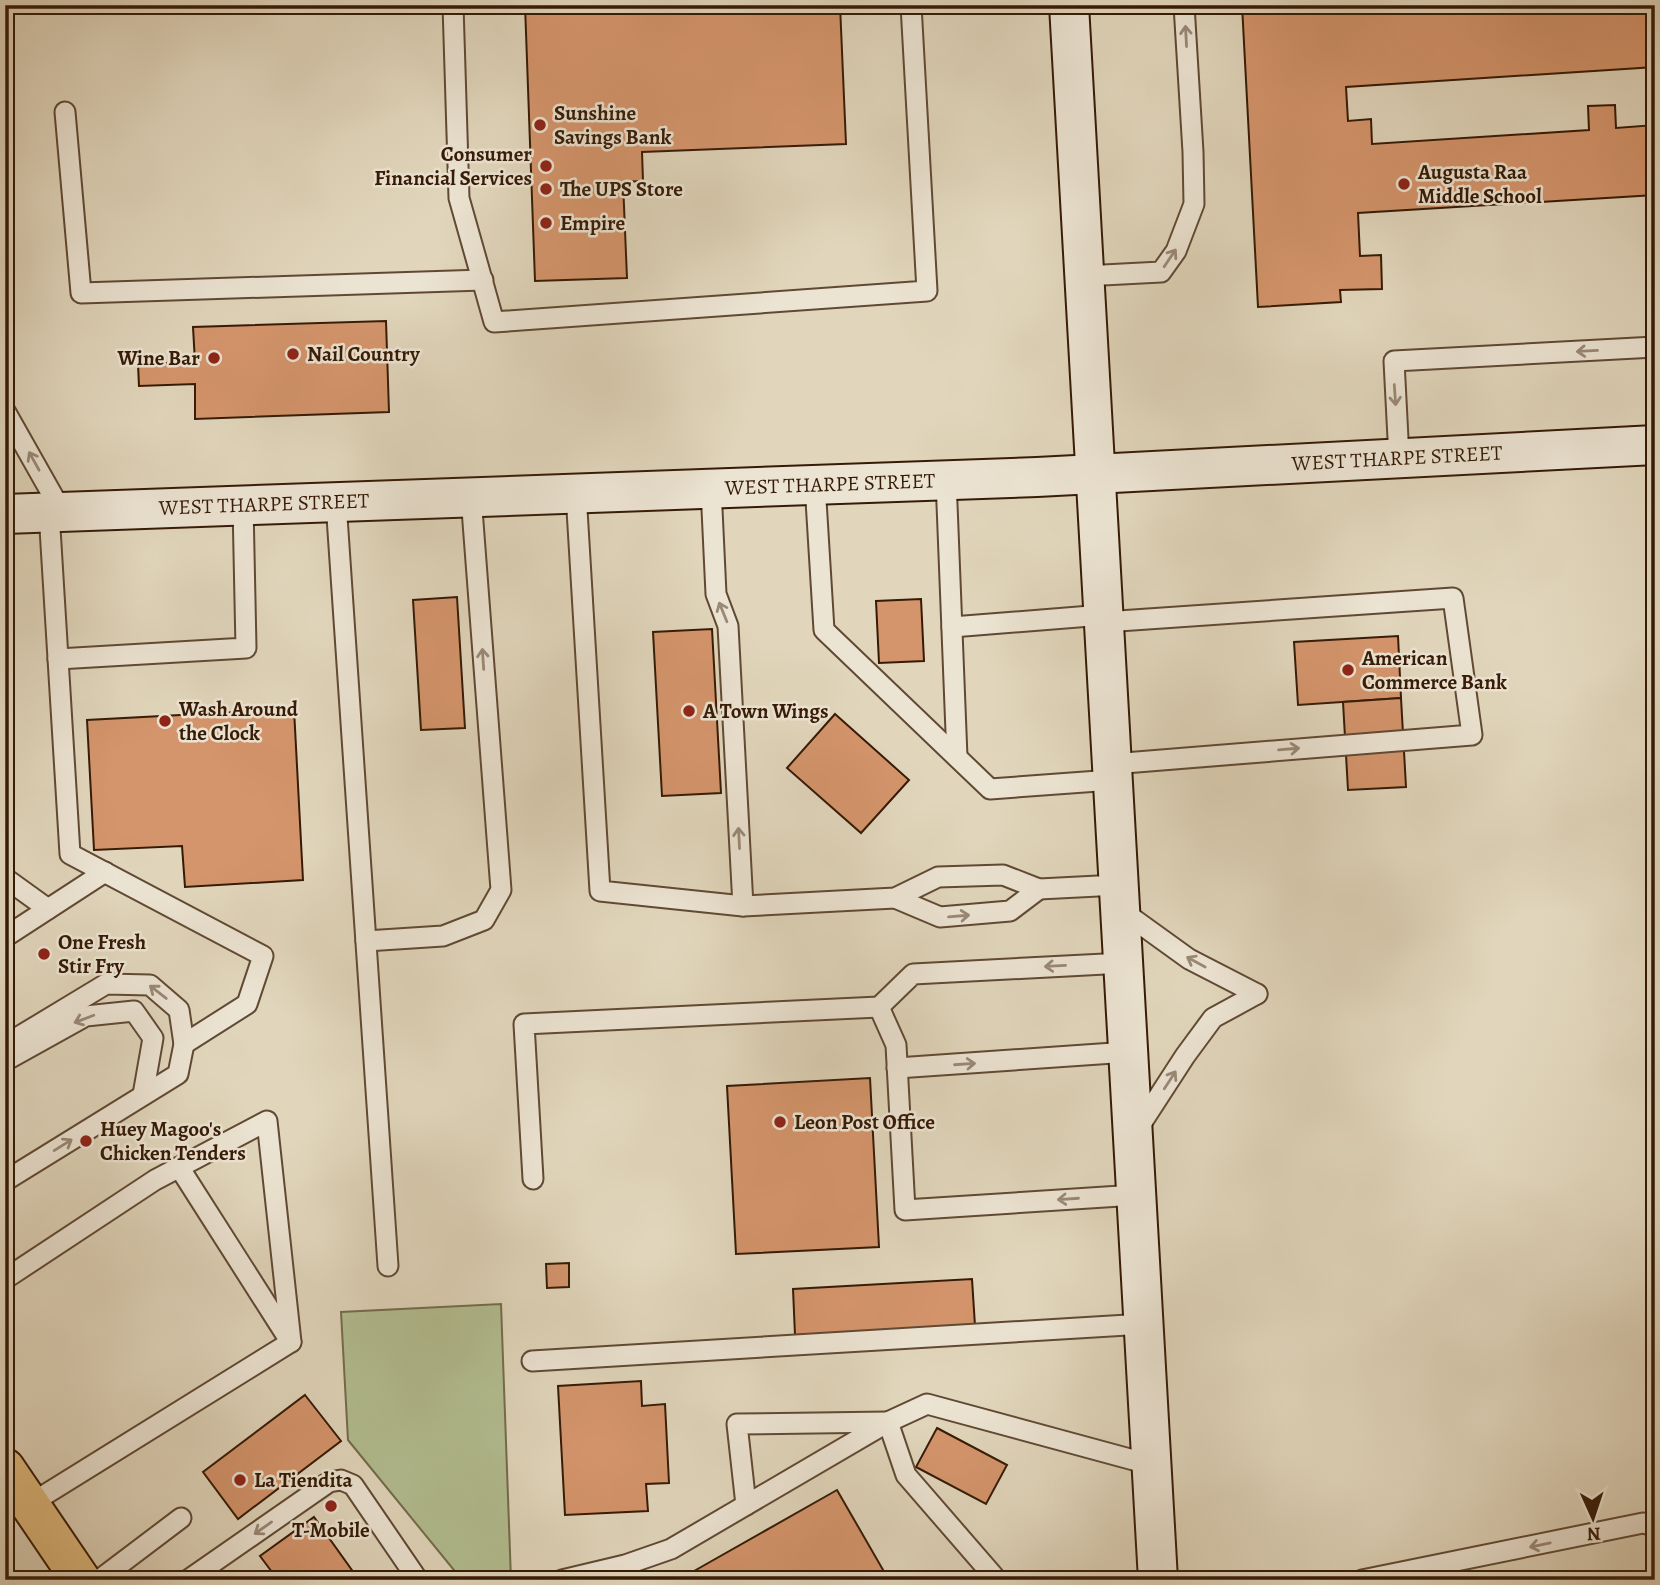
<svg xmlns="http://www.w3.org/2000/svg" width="1660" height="1585" font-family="Alegreya,serif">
<rect width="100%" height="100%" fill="#e1d6bc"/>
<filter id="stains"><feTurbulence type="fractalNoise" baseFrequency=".00286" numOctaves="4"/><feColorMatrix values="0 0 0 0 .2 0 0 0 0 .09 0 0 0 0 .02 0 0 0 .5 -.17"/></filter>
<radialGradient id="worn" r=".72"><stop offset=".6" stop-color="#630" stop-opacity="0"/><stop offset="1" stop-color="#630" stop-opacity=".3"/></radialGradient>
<!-- green -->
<path fill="#b2be91" stroke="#746c4c" stroke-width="2" d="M 501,1304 L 511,1580 L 462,1580 L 348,1440 L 341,1312 Z"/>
<!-- building -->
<g fill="#d5956c" stroke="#351a06" stroke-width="2">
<path d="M 525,5 L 840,5 L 846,144 L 642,152 L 643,181 L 623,182 L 627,278 L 535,281 Z"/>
<path d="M 1242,5 L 1365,5 L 1366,14 L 1521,5 L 1655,5 L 1655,67 L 1346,87 L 1348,121 L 1371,119 L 1372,144 L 1589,130 L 1588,106 L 1615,105 L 1616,128 L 1655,125 L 1655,195 L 1358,213 L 1360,256 L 1381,255 L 1382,289 L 1340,290 L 1341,302 L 1258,307 Z"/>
<path d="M 386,321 L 389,412 L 195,419 L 195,384 L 139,386 L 138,364 L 195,362 L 193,327 Z"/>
<path d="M 457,597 L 465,728 L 421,730 L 413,600 Z"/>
<path d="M 921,599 L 924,661 L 879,663 L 876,601 Z"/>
<path d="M 712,629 L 721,793 L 662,796 L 653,632 Z"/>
<path d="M 1398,636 L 1401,698 L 1298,705 L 1294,642 Z"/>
<path d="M 1401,698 L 1406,787 L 1348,790 L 1343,702 Z"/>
<path d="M 294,709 L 303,880 L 185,887 L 182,846 L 94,850 L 87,720 Z"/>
<path d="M 835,714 L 909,780 L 861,833 L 787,768 Z"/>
<path d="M 870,1078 L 879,1247 L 736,1254 L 727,1086 Z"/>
<path d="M 569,1263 L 569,1287 L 547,1288 L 546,1264 Z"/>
<path d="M 972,1279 L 975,1326 L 795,1335 L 793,1289 Z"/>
<path d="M 641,1381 L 642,1406 L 665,1404 L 669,1483 L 646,1484 L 648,1511 L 565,1515 L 558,1386 Z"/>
<path d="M 305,1395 L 341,1441 L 238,1519 L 203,1472 Z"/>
<path d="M 937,1428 L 1007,1465 L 986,1504 L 916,1467 Z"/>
<path d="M 837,1490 L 886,1575 L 877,1580 L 690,1580 L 687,1575 Z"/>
<path d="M 314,1517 L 359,1580 L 278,1580 L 260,1556 Z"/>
</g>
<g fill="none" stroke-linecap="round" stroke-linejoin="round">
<defs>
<g id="lane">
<path d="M 453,5 L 459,198 L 494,322 L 927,291 L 911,5"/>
<path d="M 65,112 L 81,293 L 483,280"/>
<path d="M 1084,276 L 1161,272 L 1176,251 L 1194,204 L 1193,152 L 1184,5"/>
<path d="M 5,411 L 62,512"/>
<path d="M 1399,458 L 1394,361 L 1655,347"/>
<path d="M 946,479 L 957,757"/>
<path d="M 815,484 L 824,630 L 990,789 L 1112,780"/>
<path d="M 711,488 L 716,594 L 728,626 L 743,906"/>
<path d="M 576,493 L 600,891 L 743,906 L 895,898 L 938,877 L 1003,875 L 1039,889 L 1118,885"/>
<path d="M 336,502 L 388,1266"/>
<path d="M 49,512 L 70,854 L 263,956 L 247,1004 L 184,1044"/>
<path d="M 1104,622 L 1453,598 L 1472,735 L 1112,764"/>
<path d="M 952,627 L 1103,615"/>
<path d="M 58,659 L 246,648 L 243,505"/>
<path d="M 5,878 L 48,909"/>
<path d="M 895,898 L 940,917 L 1010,911 L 1039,889"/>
<path d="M 1121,910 L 1189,959 L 1257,994"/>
<path d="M 5,937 L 105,872"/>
<path d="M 366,941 L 443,936 L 484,920 L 501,890 L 471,496"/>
<path d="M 879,1007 L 896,1045 L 905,1210 L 1136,1195"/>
<path d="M 5,1045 L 106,984 L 150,985 L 179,1010 L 184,1044 L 178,1074 L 5,1181"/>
<path d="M 5,1061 L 86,1016 L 134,1011 L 153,1038 L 143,1095"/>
<path d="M 897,1068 L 1128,1052"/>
<path d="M 1137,1130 L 1185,1056 L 1213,1018 L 1257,994"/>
<path d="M 179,1167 L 288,1338"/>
<path d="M 533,1179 L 524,1024 L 879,1007 L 913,974 L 1124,963"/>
<path d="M 5,1279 L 155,1180 L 267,1121 L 291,1342"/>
<path d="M 532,1361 L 1144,1324"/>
<path d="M 30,1504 L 291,1342"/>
<path d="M 746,1505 L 737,1424 L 888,1422 L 906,1475 L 997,1580"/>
<path d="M 99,1580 L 181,1518"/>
<path d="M 188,1580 L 329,1482 L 341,1480 L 353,1485 L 418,1580"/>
<path d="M 562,1580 L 625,1565 L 671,1549 L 888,1422 L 927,1404 L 1152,1465"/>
<path d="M 1362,1580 L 1643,1523 L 1655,1526"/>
</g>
<g id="secondary">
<path d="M 1069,5 L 1158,1580"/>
<path d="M 5,514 L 1037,477 L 1655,445"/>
</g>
<path id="primary" d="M 5,1468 L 81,1580"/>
</defs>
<!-- lane casing -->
<use href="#lane" stroke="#604934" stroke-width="23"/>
<!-- secondary casing -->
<use href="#secondary" stroke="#351a06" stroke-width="42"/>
<!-- primary casing -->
<use href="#primary" stroke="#351a06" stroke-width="42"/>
<!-- lane -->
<use href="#lane" stroke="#ece4d3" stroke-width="19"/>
<!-- secondary -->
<use href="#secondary" stroke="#ece4d3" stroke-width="38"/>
<!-- primary -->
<use href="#primary" stroke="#e0bb7e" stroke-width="38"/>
</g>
<!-- one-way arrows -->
<defs><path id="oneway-shaft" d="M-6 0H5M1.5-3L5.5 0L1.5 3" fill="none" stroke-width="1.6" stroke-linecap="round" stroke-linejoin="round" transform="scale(1.75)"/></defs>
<g stroke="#9a8977">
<use href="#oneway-shaft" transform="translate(1186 36) rotate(-93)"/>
<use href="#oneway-shaft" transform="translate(1170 258) rotate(-56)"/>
<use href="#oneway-shaft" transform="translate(1587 351) rotate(177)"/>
<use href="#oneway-shaft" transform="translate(1395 395) rotate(86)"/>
<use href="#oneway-shaft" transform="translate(34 461) rotate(-119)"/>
<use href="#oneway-shaft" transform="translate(723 612) rotate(-112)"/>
<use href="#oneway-shaft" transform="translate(483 659) rotate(-94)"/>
<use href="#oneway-shaft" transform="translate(1289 749) rotate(-5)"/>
<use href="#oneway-shaft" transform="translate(739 838) rotate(-93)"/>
<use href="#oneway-shaft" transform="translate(959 916) rotate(-5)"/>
<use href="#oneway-shaft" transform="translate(1196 962) rotate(-151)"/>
<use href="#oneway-shaft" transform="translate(1055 966) rotate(177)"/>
<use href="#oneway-shaft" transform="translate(158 992) rotate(-142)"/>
<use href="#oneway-shaft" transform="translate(84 1019) rotate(159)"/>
<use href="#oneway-shaft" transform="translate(965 1064) rotate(-4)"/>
<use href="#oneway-shaft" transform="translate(1170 1080) rotate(-57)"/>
<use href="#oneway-shaft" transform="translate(63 1145) rotate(-32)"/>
<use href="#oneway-shaft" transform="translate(1068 1199) rotate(176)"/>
<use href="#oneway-shaft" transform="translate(263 1528) rotate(145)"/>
<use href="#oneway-shaft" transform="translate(1540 1545) rotate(168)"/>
</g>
<!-- markers -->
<g fill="#8f2418" stroke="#ece4d3" stroke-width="2.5">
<circle cx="540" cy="125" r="7"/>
<circle cx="546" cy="166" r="7"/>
<circle cx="1404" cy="184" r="7"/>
<circle cx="546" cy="189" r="7"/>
<circle cx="546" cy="223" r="7"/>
<circle cx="293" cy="354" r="7"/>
<circle cx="214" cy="358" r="7"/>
<circle cx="1348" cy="670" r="7"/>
<circle cx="689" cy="711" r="7"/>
<circle cx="165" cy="721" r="7"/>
<circle cx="44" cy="954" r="7"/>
<circle cx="780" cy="1122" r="7"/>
<circle cx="86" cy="1141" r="7"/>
<circle cx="240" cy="1480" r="7"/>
<circle cx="331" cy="1506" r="7"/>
</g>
<g text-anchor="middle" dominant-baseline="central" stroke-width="5" stroke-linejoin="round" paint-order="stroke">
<!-- poi labels -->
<g font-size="21" font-weight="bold" fill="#351a06" stroke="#ece4d3" text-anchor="start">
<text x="554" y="113">Sunshine<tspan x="554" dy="24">Savings Bank</tspan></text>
<text x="532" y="154" text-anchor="end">Consumer<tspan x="532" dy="24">Financial Services</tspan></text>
<text x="1418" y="172">Augusta Raa<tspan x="1418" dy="24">Middle School</tspan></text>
<text x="560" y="189">The UPS Store</text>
<text x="560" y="223">Empire</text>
<text x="307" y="354">Nail Country</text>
<text x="200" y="358" text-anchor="end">Wine Bar</text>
<text x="1362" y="658">American<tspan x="1362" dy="24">Commerce Bank</tspan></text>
<text x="179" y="709">Wash Around<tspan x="179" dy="24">the Clock</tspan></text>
<text x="703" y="711">A Town Wings</text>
<text x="58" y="942">One Fresh<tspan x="58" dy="24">Stir Fry</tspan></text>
<text x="794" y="1122">Leon Post Office</text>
<text x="100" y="1129">Huey Magoo's<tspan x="100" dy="24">Chicken Tenders</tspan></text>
<text x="254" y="1480">La Tiendita</text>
<text x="331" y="1530" text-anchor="middle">T-Mobile</text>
</g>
<!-- street labels -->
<g font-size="21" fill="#351a06" stroke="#ece4d3">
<text transform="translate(1397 458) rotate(-3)">WEST THARPE STREET</text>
<text transform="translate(830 484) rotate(-2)">WEST THARPE STREET</text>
<text transform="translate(264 504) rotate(-2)">WEST THARPE STREET</text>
</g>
</g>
<!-- margin -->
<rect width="1660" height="1585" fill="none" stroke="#e1d6bc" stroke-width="28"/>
<rect x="7" y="7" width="1646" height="1571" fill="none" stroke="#351a06" stroke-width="3.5"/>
<rect x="14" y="14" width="1632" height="1557" fill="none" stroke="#351a06" stroke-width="2"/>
<!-- north arrow -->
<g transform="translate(1593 1518) rotate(177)" stroke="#ece4d3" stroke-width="5" paint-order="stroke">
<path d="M0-5L12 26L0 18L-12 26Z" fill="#351a06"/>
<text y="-10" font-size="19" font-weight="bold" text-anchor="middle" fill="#351a06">N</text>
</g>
<rect width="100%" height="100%" filter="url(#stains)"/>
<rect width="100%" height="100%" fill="url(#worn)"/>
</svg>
